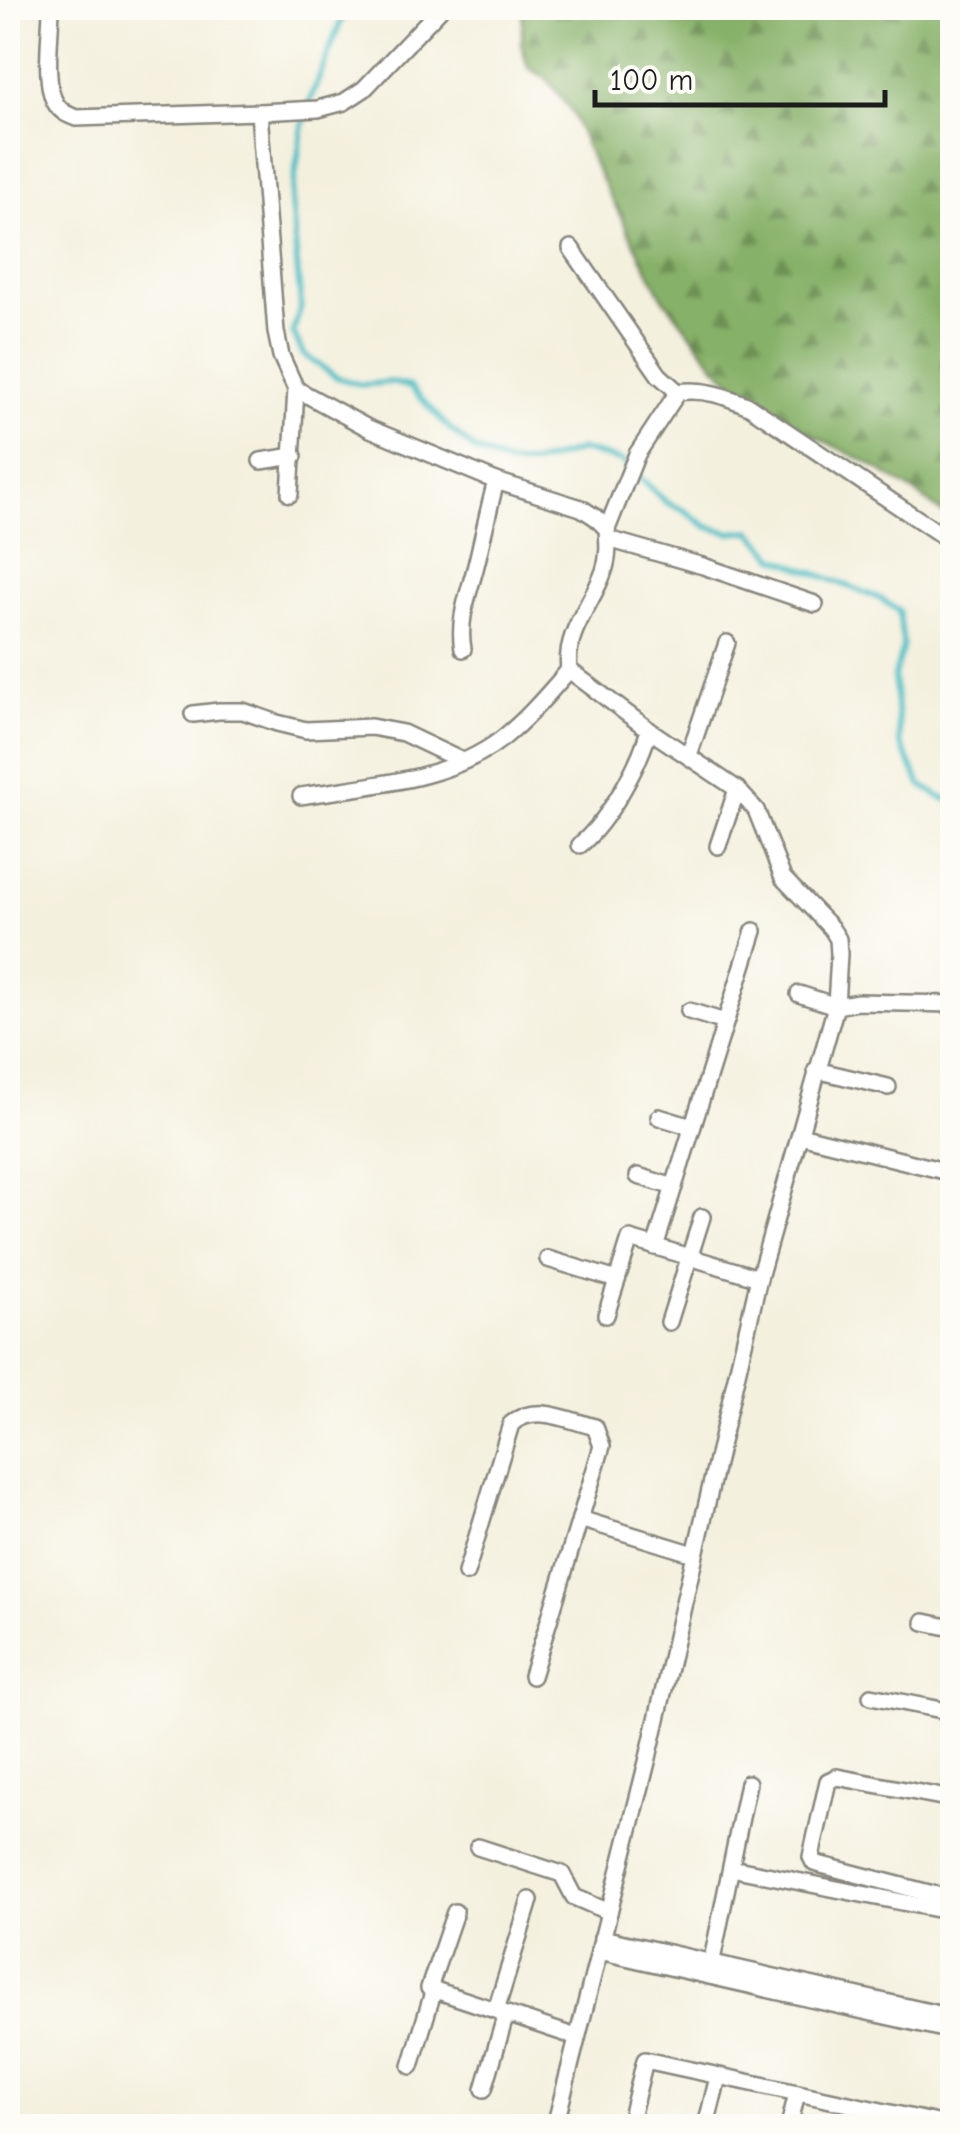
<svg xmlns="http://www.w3.org/2000/svg" width="960" height="2134" font-family="'Comic Neue',sans-serif">
<defs>
<pattern id="forest-firs" width="22" height="20" patternUnits="userSpaceOnUse" patternTransform="scale(2.5)"><rect width="22" height="20" fill="#86b168"/><path d="M5 1l3.5 6h-7zM16 11l3.5 6h-7z" fill="#6d8f55"/></pattern>
</defs>
<rect width="100%" height="100%" fill="#fdfcf7"/>
<filter id="ink" filterUnits="userSpaceOnUse"><feTurbulence type="fractalNoise" baseFrequency=".01" numOctaves="2"/><feDisplacementMap in="SourceGraphic" scale="20" xChannelSelector="R" yChannelSelector="G"/><feConvolveMatrix kernelMatrix="1 2 1 2 8 2 1 2 1" color-interpolation-filters="sRGB"/></filter>
<filter id="wash" filterUnits="userSpaceOnUse"><feTurbulence type="fractalNoise" baseFrequency=".0048" numOctaves="4" result="noise"/><feDisplacementMap in="SourceGraphic" scale="40" xChannelSelector="R" yChannelSelector="G"/><feGaussianBlur stdDeviation="2.25" result="paint"/><feColorMatrix in="noise" values="0 0 0 0 0 0 0 0 0 0 0 0 0 0 0 0 0 1.4 0 .05"/><feComposite in="paint" operator="in"/></filter>
<g filter="url(#wash)">
<rect width="100%" height="100%" fill="#f4f0de"/>
<!-- forest -->
<path fill="url(#forest-firs)" stroke="#516642" stroke-width="2.5" d="M 523,8 L 638,8 L 652,15 L 670,13 L 689,8 L 712,8 L 734,19 L 754,8 L 952,8 L 952,521 L 919,495 L 870,464 L 818,438 L 755,400 L 717,368 L 661,295 L 590,157 L 573,114 L 547,79 L 529,68 L 527,64 L 521,44 Z"/>
<g fill="none" stroke-linecap="round" stroke-linejoin="round">
<!-- stream -->
<g stroke="#4fbec4" stroke-width="6">
<path d="M 346,8 L 311,98 L 303,125 L 291,200 L 301,306 L 293,332 L 303,354 L 336,377 L 362,385 L 391,382 L 410,387 L 449,428 L 475,450 L 508,464 L 533,464 L 582,450 L 622,461 L 666,502 L 685,511 L 708,527 L 731,533 L 751,531 L 776,558 L 881,599 L 899,611 L 903,646 L 894,677 L 900,743 L 921,785 L 942,798 L 952,800"/>
<path d="M 8,692 L 10,701"/>
</g>
</g>
</g>
<g filter="url(#ink)">
<g fill="none" stroke-linecap="round" stroke-linejoin="round">
<defs>
<g id="minor">
<path d="M 51,8 C 51,32 43,84 56,104 C 61,112 68,115 76,118 L 259,112 L 276,332 L 281,356 L 296,389 L 368,428 L 496,481 L 581,508 L 595,517 L 607,529 C 608,543 609,557 604,571 C 592,605 564,632 569,670 L 649,730 L 737,789 L 756,810 L 783,878 L 831,928 L 838,939 L 839,954 L 836,1006 L 759,1278 L 648,1758 L 555,2126"/>
<path d="M 259,112 L 318,109 L 344,102 L 364,89 L 441,8"/>
<path d="M 571,248 L 659,375 L 678,392"/>
<path d="M 261,461 L 294,456"/>
<path d="M 290,494 L 296,389"/>
<path d="M 607,529 L 637,454 L 678,392 C 704,388 725,396 749,406 L 952,542"/>
<path d="M 608,539 L 703,566 L 815,604"/>
<path d="M 463,649 C 457,617 471,589 478,557 C 484,532 489,507 496,481"/>
<path d="M 193,714 L 219,711 L 243,711 L 277,723 L 306,730 L 371,727 L 403,733 L 462,761"/>
<path d="M 689,755 L 727,643"/>
<path d="M 301,796 C 368,785 447,782 503,738 C 528,718 548,694 569,670"/>
<path d="M 580,845 C 609,820 639,766 649,730"/>
<path d="M 718,846 L 737,789"/>
<path d="M 799,994 L 836,1006 L 858,1002 L 952,1004"/>
<path d="M 689,1011 L 725,1022"/>
<path d="M 816,1070 L 888,1087"/>
<path d="M 659,1117 L 692,1127"/>
<path d="M 800,1135 L 952,1173"/>
<path d="M 638,1176 L 674,1187"/>
<path d="M 655,1247 L 754,931"/>
<path d="M 548,1259 L 617,1280"/>
<path d="M 606,1315 L 630,1239 L 759,1278"/>
<path d="M 669,1322 L 702,1217"/>
<path d="M 466,1573 L 511,1424 C 535,1403 567,1420 595,1427 L 602,1446 L 580,1519"/>
<path d="M 924,1622 L 952,1628"/>
<path d="M 532,1676 L 580,1519 L 694,1554"/>
<path d="M 871,1696 L 952,1712"/>
<path d="M 952,1799 L 837,1777 L 828,1781 L 811,1857 L 814,1863 L 952,1899"/>
<path d="M 478,1847 L 562,1874 L 574,1897 L 609,1912"/>
<path d="M 731,1868 L 952,1912"/>
<path d="M 455,1912 L 429,1988 L 576,2037"/>
<path d="M 602,1938 L 952,2017"/>
<path d="M 599,1951 L 952,2031"/>
<path d="M 710,1970 L 748,1783"/>
<path d="M 496,2010 L 530,1900"/>
<path d="M 411,2066 L 434,1989"/>
<path d="M 484,2089 L 506,2014"/>
<path d="M 629,2126 L 645,2060 L 951,2126"/>
<path d="M 706,2126 L 718,2077"/>
<path d="M 789,2126 L 797,2093"/>
</g>
</defs>
<!-- minor casing -->
<use href="#minor" stroke="#88867d" stroke-width="20"/>
<!-- minor -->
<use href="#minor" stroke="#fff" stroke-width="15"/>
</g>
</g>
<!-- margin -->
<rect width="960" height="2134" fill="none" stroke="#fdfcf7" stroke-width="40"/>
<!-- scale -->
<path d="M595 90v15h290v-15" fill="none" stroke="#1c1c1c" stroke-width="5"/>
<text x="610" y="90" font-size="30" fill="#1c1c1c" stroke="#fdfcf7" stroke-width="8" paint-order="stroke">100 m</text>
</svg>
